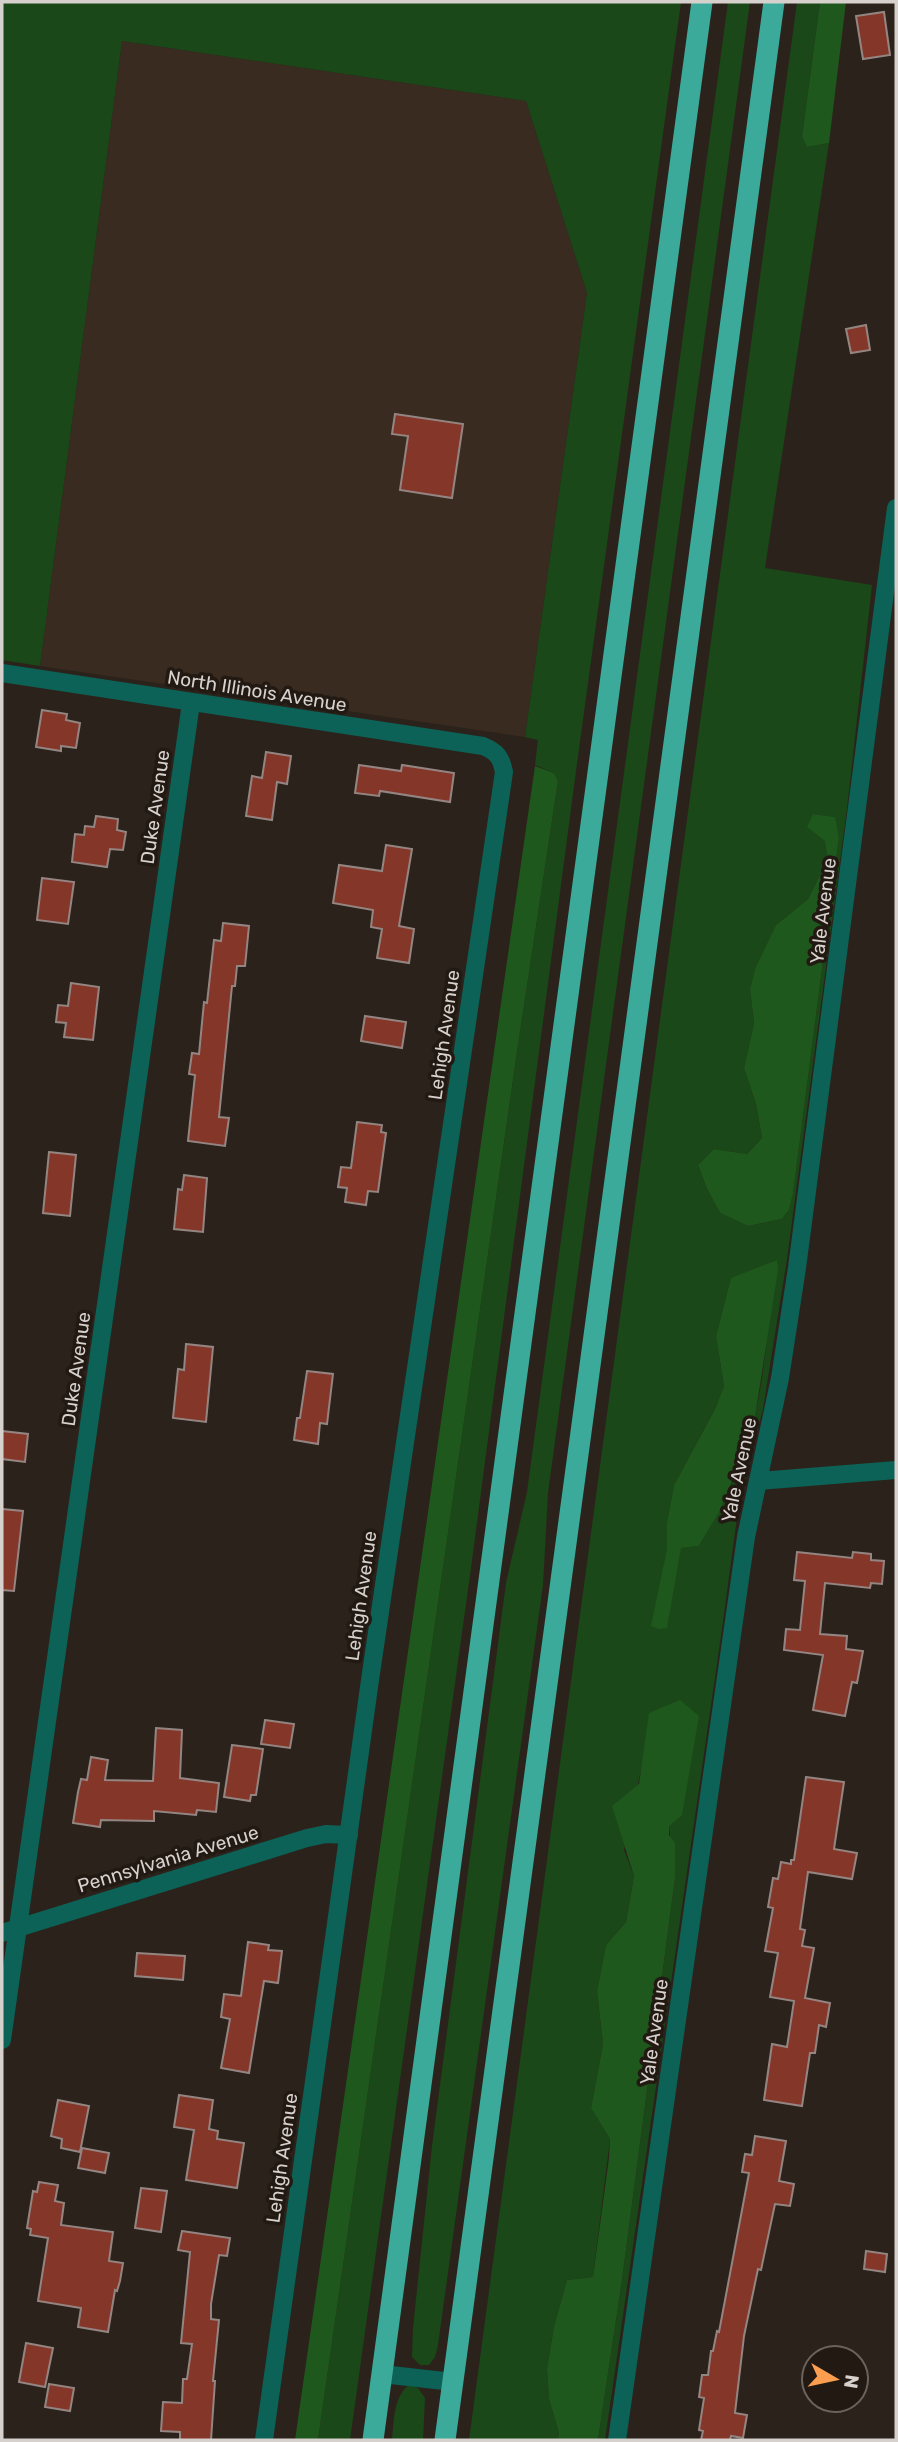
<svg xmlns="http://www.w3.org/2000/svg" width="898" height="2442" font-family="Rubik,sans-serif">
<rect width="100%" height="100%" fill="#2b231b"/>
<!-- built -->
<path fill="#392b1f" d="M 122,41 L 526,101 L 587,293 L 525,737 L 40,666 Z"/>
<!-- green -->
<g fill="#1a4818" fill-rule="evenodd">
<path d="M 2,2 L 681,2 L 576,771 L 471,1568 L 350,2440 L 318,2440 L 517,1052 L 558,781 L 554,773 L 535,765 L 538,740 L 525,737 L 587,293 L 526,101 L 122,41 L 40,666 L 2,660 Z"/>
<path d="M 728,2 L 750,2 L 548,1493 L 543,1585 L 438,2345 L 435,2357 L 429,2365 L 420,2365 L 412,2357 L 413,2328 L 432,2146 L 506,1583 L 527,1492 Z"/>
<path d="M 797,2 L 820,2 L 802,137 L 807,147 L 829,143 L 765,568 L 872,585 L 847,809 L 787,1259 L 763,1409 L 740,1495 L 722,1629 L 605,2440 L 598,2440 L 622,2280 L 675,1878 L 669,1826 L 645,1751 L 624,1850 L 634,1876 L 626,1922 L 606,1945 L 597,1991 L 603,2044 L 591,2108 L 610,2139 L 593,2277 L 567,2280 L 554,2326 L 547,2369 L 549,2399 L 559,2433 L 558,2440 L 469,2440 ZM 813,814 L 834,817 L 839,837 L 793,1194 L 789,1210 L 782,1219 L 748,1226 L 720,1213 L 707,1189 L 698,1165 L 714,1149 L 747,1154 L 762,1138 L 756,1104 L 744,1068 L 754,1023 L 750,989 L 776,925 L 808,899 L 828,859 L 826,841 ZM 777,1260 C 769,1312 766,1366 755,1416 C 745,1462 723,1506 699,1546 L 667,1549 L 667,1522 L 674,1485 L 715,1409 L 724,1386 L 716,1336 L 731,1279 Z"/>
<path d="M 409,2385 L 418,2388 L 425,2398 L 423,2440 L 392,2440 C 394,2422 393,2397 409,2385 Z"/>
</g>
<!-- forest -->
<g fill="#1e581c">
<path d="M 820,2 L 846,2 L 829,143 L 807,147 L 802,137 Z"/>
<path d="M 535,766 L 554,773 L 558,781 L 517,1052 L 318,2440 L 295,2440 Z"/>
<path d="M 813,814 L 835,817 L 839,837 L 793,1194 L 789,1210 L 782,1219 L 748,1226 L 720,1213 L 707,1189 L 698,1165 L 714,1149 L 747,1154 L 762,1138 L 756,1104 L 744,1068 L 754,1023 L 750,989 L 756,967 L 776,925 L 808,899 L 828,859 L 825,841 L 807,827 Z"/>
<path d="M 777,1260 L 778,1270 L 755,1417 L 742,1458 L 719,1512 L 699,1546 L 681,1548 L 667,1628 L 659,1629 L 651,1626 L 667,1549 L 667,1522 L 674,1485 L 715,1409 L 724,1386 L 716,1336 L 731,1278 Z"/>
<path d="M 680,1700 L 699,1716 L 682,1815 L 669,1826 L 669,1835 L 675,1843 L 675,1878 L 622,2280 L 598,2440 L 558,2440 L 559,2433 L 549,2399 L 547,2369 L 554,2326 L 567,2280 L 593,2277 L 609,2158 L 610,2139 L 591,2108 L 603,2044 L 597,1991 L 606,1945 L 626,1922 L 634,1876 L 612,1806 L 639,1784 L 649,1713 Z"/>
</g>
<!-- building -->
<g fill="#843729" stroke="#948582" stroke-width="2">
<path d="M 884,12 L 890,55 L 863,59 L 856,16 Z"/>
<path d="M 866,325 L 870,350 L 851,353 L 846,329 Z"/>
<path d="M 395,414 L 463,424 L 452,498 L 400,490 L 408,436 L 392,434 Z"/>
<path d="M 42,710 L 67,714 L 66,720 L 80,723 L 76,748 L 61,746 L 61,751 L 36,747 Z"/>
<path d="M 266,752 L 291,756 L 287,784 L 277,782 L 272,820 L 246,816 L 252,776 L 262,778 Z"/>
<path d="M 359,765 L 401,771 L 402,765 L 454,773 L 450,802 L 380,791 L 379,796 L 355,793 Z"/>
<path d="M 96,816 L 118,819 L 117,830 L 126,832 L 123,850 L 110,849 L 107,867 L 72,862 L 75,834 L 84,835 L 85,826 L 94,827 Z"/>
<path d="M 386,845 L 412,849 L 399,926 L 414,929 L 409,963 L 377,958 L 382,929 L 371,927 L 373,910 L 333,903 L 339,865 L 382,871 Z"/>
<path d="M 42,878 L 74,882 L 68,924 L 37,920 Z"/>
<path d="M 223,923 L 249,926 L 245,966 L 237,966 L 235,986 L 232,986 L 219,1117 L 229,1118 L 225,1146 L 188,1141 L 195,1075 L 189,1074 L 192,1053 L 199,1054 L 204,1002 L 207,1003 L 214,940 L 221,941 Z"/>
<path d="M 71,983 L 99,987 L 93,1040 L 64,1037 L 66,1023 L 56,1022 L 58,1005 L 68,1006 Z"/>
<path d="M 365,1016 L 406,1022 L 402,1048 L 361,1041 Z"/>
<path d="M 357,1122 L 382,1125 L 381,1132 L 386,1133 L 378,1192 L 368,1191 L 366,1205 L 345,1202 L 347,1188 L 338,1187 L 341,1167 L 351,1168 Z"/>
<path d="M 49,1152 L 76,1155 L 70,1216 L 43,1213 Z"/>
<path d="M 184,1175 L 207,1178 L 203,1232 L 174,1229 L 178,1189 L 182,1190 Z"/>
<path d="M 186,1344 L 213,1347 L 206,1422 L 173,1418 L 178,1369 L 184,1370 Z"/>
<path d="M 307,1371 L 333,1374 L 327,1424 L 320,1423 L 318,1444 L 294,1440 L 297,1418 L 300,1418 Z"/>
<path d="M 2,1431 L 28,1434 L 25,1462 L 2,1459 Z"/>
<path d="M 2,1509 L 23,1511 L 14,1591 L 2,1590 Z"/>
<path d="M 797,1552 L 852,1558 L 853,1552 L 871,1554 L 871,1560 L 884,1561 L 882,1584 L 871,1583 L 870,1588 L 825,1583 L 820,1634 L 847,1636 L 846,1649 L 863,1651 L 857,1683 L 852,1682 L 845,1716 L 813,1710 L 823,1655 L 784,1650 L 786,1629 L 800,1630 L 805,1581 L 794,1580 Z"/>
<path d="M 265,1720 L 294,1724 L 290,1748 L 261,1744 Z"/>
<path d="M 156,1728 L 182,1730 L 180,1778 L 219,1783 L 216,1812 L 197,1810 L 196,1815 L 154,1811 L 154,1821 L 101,1820 L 100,1827 L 73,1823 L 78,1792 L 81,1779 L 87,1780 L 91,1757 L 108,1760 L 105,1780 L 153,1781 Z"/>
<path d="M 232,1745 L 263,1749 L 256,1795 L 251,1795 L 250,1801 L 224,1797 Z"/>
<path d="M 806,1777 L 844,1782 L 834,1849 L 857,1853 L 852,1879 L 808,1872 L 800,1929 L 805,1930 L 802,1946 L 814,1948 L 805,1998 L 830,2003 L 826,2027 L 819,2025 L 815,2053 L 810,2053 L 802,2106 L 764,2100 L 772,2044 L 787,2047 L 794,2001 L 770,1997 L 778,1953 L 765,1951 L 773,1908 L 768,1907 L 773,1878 L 778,1879 L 781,1862 L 791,1864 L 791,1860 L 794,1860 Z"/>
<path d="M 248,1942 L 269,1945 L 268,1950 L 282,1951 L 278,1983 L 264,1981 L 249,2073 L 221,2068 L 230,2019 L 221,2017 L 224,1994 L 241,1996 Z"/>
<path d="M 137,1953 L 185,1956 L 183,1980 L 135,1976 Z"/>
<path d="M 179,2095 L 213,2100 L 209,2129 L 218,2131 L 217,2139 L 244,2143 L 237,2188 L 186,2180 L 194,2130 L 174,2127 Z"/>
<path d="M 58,2100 L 89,2106 L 80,2152 L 61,2148 L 62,2139 L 51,2136 Z"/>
<path d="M 755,2136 L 786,2141 L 779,2181 L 794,2184 L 790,2206 L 775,2204 L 761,2270 L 758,2269 L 744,2336 L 735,2413 L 747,2415 L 743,2438 L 731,2436 L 730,2440 L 701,2440 L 703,2431 L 699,2430 L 704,2398 L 699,2397 L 702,2375 L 708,2375 L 711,2351 L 713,2351 L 717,2331 L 719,2332 L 749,2173 L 742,2172 L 745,2154 L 752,2155 Z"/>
<path d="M 82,2148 L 109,2153 L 105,2173 L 78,2168 Z"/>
<path d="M 39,2182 L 58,2185 L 55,2201 L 64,2203 L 61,2225 L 113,2232 L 109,2261 L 123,2263 L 120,2281 L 117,2291 L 115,2290 L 108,2332 L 78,2327 L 81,2308 L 38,2301 L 48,2238 L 30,2235 L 31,2229 L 27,2228 L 33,2191 L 37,2192 Z"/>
<path d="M 141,2188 L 167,2191 L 161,2232 L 135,2228 Z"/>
<path d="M 182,2231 L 230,2238 L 227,2256 L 219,2255 L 211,2304 L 211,2319 L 219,2320 L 213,2381 L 215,2381 L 211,2440 L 180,2440 L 180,2432 L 161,2431 L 163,2402 L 182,2403 L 183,2379 L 187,2379 L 192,2344 L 181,2343 L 190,2252 L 178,2250 Z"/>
<path d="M 866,2251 L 887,2254 L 885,2272 L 864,2269 Z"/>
<path d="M 26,2343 L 53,2348 L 45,2387 L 19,2382 Z"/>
<path d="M 49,2384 L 74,2388 L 70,2411 L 45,2407 Z"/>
</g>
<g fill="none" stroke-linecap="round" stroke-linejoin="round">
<!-- minor -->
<g stroke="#0c6257" stroke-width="18">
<path d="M 2,673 L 483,746 C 497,752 501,757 504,772 L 371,1673 L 264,2440"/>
<path d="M 758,1481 L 896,1470"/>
<path d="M 2,1933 L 307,1838 L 326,1834 L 349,1835"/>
<path d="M 2,2040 L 191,703"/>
<path d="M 382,2374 L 453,2382"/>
<path d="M 617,2440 L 746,1537 L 780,1378 L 797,1268 L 896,508"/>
</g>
<!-- highway -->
<g stroke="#3baa9a" stroke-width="21">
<path d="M 373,2440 L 702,2"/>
<path d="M 445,2440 L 774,2"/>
</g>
</g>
<g text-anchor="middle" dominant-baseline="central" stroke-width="7" stroke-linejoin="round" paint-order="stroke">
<!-- street labels -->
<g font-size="19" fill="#d7d1cd" stroke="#221912">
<text transform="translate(257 691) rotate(9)">North Illinois Avenue</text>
<text transform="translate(155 807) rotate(-82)">Duke Avenue</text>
<text transform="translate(823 911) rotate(-83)">Yale Avenue</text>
<text transform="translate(444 1035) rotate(-82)">Lehigh Avenue</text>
<text transform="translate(76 1369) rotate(-82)">Duke Avenue</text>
<text transform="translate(739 1470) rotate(-78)">Yale Avenue</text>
<text transform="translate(361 1596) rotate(-82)">Lehigh Avenue</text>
<text transform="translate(168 1859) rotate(-17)">Pennsylvania Avenue</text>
<text transform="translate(654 2032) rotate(-82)">Yale Avenue</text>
<text transform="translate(282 2158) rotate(-82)">Lehigh Avenue</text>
</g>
</g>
<!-- border -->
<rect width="898" height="2442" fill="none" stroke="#d7d1cd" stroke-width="7"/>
<!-- north arrow -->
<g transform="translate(835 2379) rotate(99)"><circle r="33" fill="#221912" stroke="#6a635d" stroke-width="2"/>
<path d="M0-5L12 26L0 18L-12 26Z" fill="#fb9e50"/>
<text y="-10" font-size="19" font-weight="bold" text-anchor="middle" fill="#d7d1cd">N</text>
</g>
</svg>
